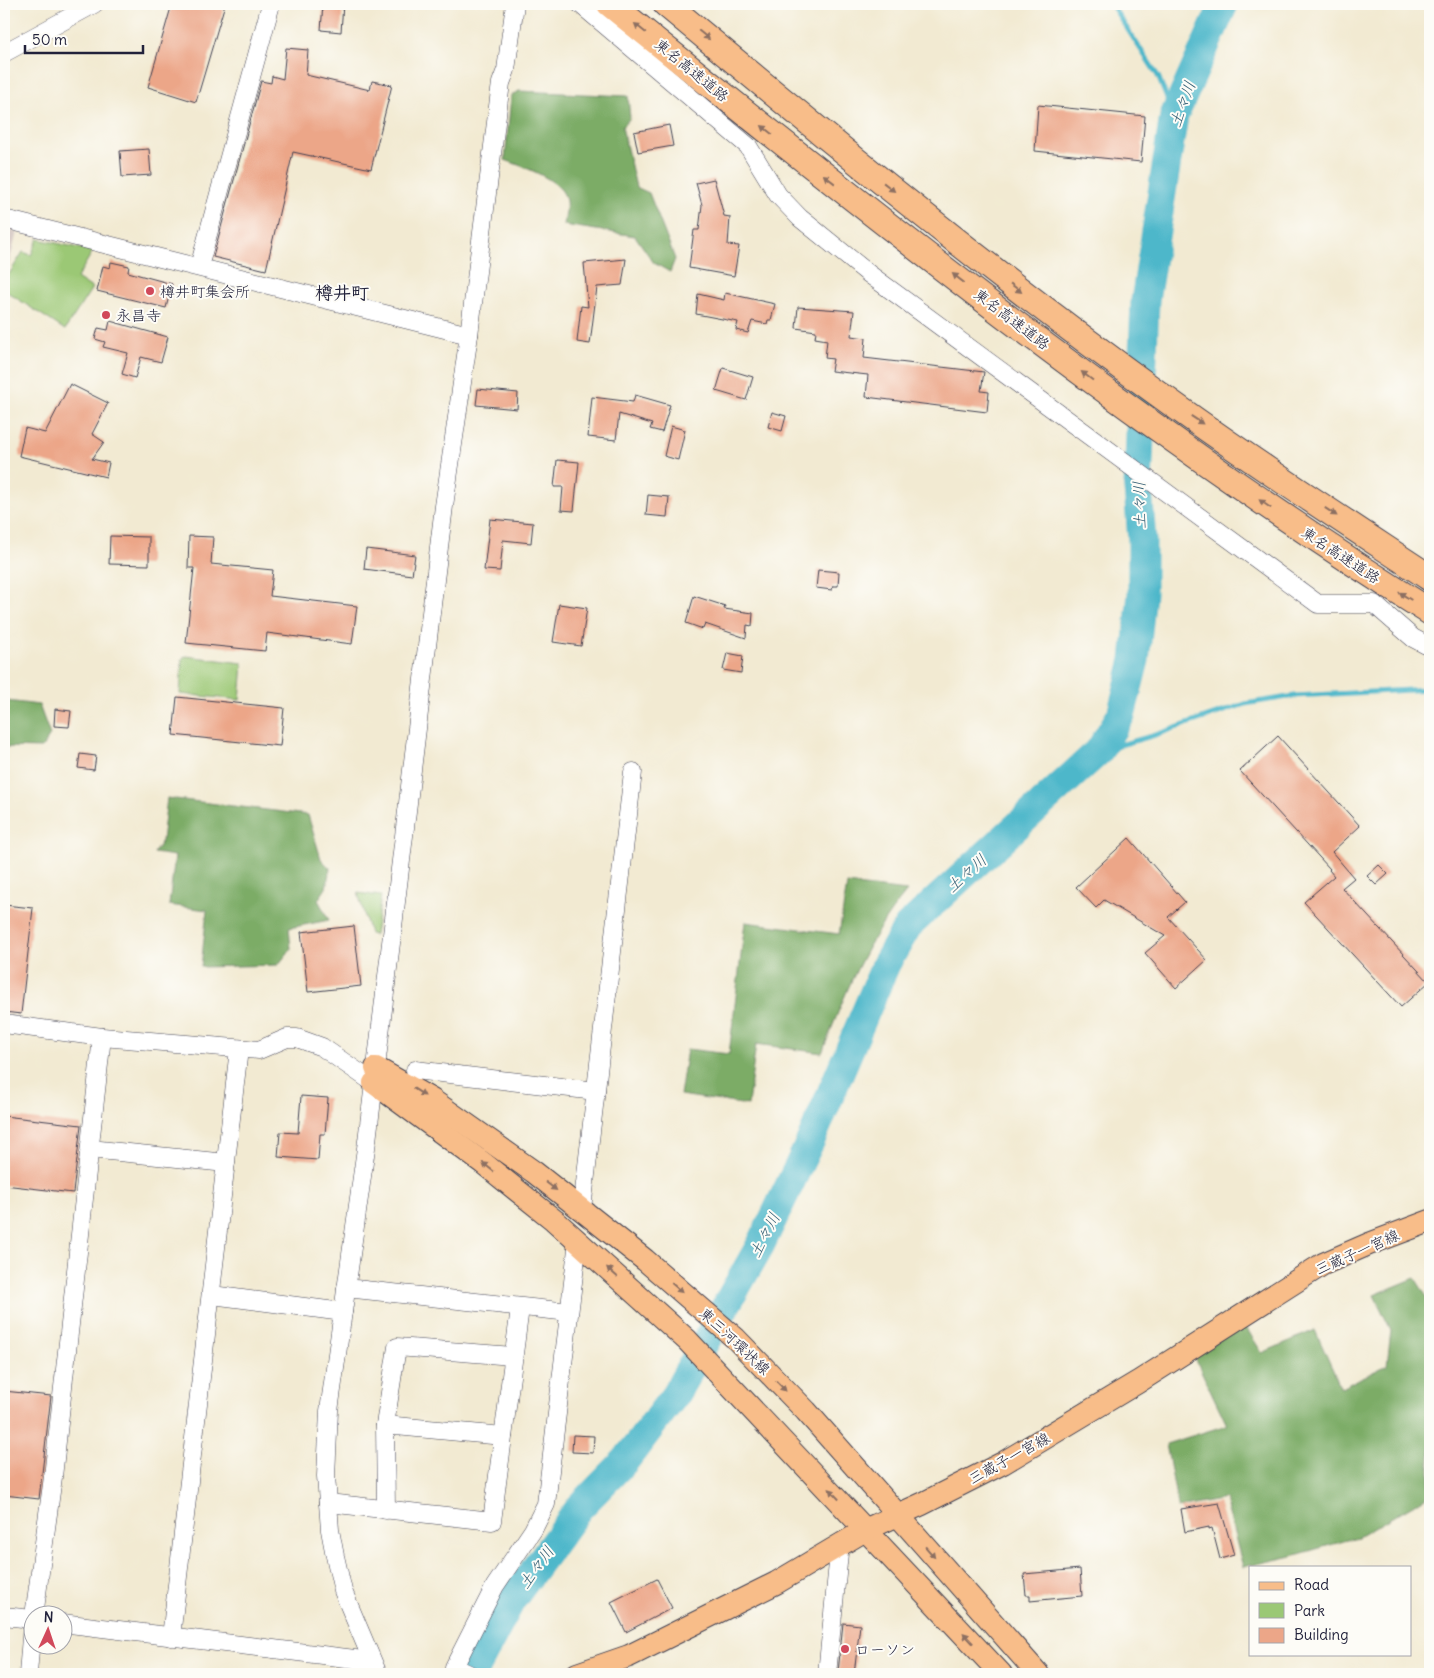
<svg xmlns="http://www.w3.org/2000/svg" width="1434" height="1678" font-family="Delius,'Klee One',sans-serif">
<rect width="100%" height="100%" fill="#fdfcf7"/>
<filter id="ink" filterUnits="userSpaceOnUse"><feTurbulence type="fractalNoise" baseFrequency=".02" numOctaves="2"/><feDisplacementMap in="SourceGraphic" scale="10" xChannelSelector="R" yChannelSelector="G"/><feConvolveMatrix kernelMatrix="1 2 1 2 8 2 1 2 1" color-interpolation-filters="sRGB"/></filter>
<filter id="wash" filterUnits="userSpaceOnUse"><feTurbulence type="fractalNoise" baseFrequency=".0096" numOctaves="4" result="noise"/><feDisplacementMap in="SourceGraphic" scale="20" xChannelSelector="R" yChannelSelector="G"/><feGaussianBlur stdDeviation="1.12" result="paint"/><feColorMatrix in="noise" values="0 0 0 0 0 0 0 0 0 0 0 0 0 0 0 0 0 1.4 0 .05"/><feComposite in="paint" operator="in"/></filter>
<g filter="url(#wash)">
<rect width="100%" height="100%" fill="#f2ead2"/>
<!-- industrial -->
<path fill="#cfc0bb" d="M 4,229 L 17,232 L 6,276 L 4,275 Z"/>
<!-- green -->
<g fill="#9bc875" stroke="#5e7558">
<path d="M 38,239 L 93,251 L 77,278 L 92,288 L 65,330 L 4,290 L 4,282 L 23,252 L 31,255 Z"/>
<path d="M 186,656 L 243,663 L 240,700 L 180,694 L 182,659 Z"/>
<path d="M 358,893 L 381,896 L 375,935 L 370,934 Z"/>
</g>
<!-- forest -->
<g fill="#7cac66" stroke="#4f6750">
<path d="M 519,91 L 628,96 L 630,118 L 622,127 L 636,187 L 649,193 L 675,259 L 670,272 L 654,263 L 635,236 L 564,225 C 565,217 568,205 565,197 C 560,179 521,166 505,160 L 511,96 Z"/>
<path d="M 7,701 L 39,705 L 50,735 L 42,748 L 4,747 L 4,706 Z"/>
<path d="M 167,798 L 308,815 L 321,859 L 330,868 L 326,888 L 318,900 L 329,920 L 289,928 L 291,949 L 278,965 L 201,967 L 207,910 L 169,905 L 175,856 L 154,853 L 162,841 Z"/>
<path d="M 847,884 L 907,891 C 864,943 846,992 822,1053 L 756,1044 L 748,1105 L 680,1095 L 687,1049 L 729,1054 L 745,922 L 839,934 Z"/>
<path d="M 1415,1278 L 1430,1302 L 1430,1495 L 1358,1537 L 1292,1556 L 1243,1567 L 1225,1499 L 1178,1508 L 1166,1444 L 1227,1425 L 1194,1356 L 1244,1324 L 1262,1353 L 1315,1330 L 1341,1388 L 1387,1365 L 1391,1330 L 1374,1295 Z"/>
</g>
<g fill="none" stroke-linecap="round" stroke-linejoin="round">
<!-- stream -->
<g stroke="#4db7ca" stroke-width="5">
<path d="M 1111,4 L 1158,76 L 1174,116"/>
<path d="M 1099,751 L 1155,735 L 1245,704 L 1294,696 L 1430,689"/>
</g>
<!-- river -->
<path stroke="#4db7ca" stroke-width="29" d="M 473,1674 L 511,1601 L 580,1507 L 625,1461 L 675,1395 L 761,1244 L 811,1140 L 886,964 L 908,926 L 1099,751 L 1121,715 L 1135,660 L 1142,594 L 1142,541 L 1138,488 L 1145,301 L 1174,116 L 1224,4"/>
</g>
<g id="blocks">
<!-- building -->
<g fill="#eca688">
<path d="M 172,4 L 225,4 L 196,102 L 148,87 Z"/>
<path d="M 323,4 L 343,4 L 341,32 L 321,30 Z"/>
<path d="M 286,48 L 308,50 L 306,75 L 370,90 L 372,81 L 392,85 L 371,169 L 293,152 L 266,270 L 213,257 L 261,81 L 271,83 L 272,76 L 283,79 Z"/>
<path d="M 1038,105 L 1145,116 L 1141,162 L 1035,151 Z"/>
<path d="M 669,125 L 673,146 L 638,152 L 634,132 Z"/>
<path d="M 149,149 L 151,175 L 122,177 L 120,151 Z"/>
<path d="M 714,179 L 724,216 L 730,217 L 728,245 L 739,246 L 734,276 L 689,268 L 694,230 L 699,230 L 702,205 L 696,183 Z"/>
<path d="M 626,259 L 622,285 L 597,287 L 590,344 L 577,342 L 581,306 L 588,307 L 584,263 Z"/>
<path d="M 111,262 L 129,266 L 128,272 L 172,284 L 166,308 L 97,291 L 103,266 L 110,268 Z"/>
<path d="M 725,293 L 775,304 L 771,320 L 768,320 L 767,324 L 752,321 L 748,333 L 736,330 L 738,322 L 696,314 L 698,294 L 724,300 Z"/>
<path d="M 798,307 L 854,311 L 851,336 L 866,338 L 864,358 L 984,372 L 981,391 L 989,392 L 987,412 L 866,397 L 868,375 L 831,371 L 833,359 L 825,358 L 827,340 L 815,338 L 816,331 L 796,328 Z"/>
<path d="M 110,321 L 168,337 L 161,362 L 141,357 L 135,378 L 122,374 L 128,353 L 103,347 L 105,342 L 95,339 L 98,328 L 108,330 Z"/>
<path d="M 723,368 L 753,377 L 746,400 L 716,391 Z"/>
<path d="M 70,384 L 108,403 L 92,434 L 104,442 L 92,459 L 109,463 L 106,477 L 19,456 L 25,428 L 45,433 Z"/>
<path d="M 478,389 L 518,393 L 517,409 L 476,405 Z"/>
<path d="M 635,395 L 670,405 L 662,432 L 650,429 L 652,424 L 619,414 L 616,440 L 588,437 L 592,397 L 633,402 Z"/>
<path d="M 772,412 L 786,416 L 782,431 L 768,427 Z"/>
<path d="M 671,426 L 685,430 L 678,460 L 664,456 Z"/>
<path d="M 557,460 L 579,462 L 574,511 L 561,510 L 563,487 L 554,487 Z"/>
<path d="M 648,495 L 669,497 L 667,517 L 646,515 Z"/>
<path d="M 490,519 L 533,523 L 531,543 L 503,540 L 500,571 L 484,570 Z"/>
<path d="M 110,536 L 149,537 L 149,565 L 109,564 Z"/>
<path d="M 189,536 L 213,537 L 211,564 L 273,570 L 270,596 L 357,606 L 352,644 L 267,633 L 265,651 L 186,643 L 194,568 L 188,568 Z"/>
<path d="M 366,549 L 415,555 L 412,575 L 364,569 Z"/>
<path d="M 818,570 L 839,572 L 838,586 L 833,586 L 832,590 L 816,588 Z"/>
<path d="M 694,596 L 725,606 L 724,609 L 753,613 L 752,626 L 747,625 L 746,638 L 705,624 L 703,629 L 686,623 Z"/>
<path d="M 559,604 L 587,608 L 581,646 L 553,642 Z"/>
<path d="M 727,653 L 743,656 L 741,673 L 723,670 Z"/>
<path d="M 177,697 L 284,708 L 280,746 L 173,735 Z"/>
<path d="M 55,709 L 71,711 L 69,727 L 54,726 Z"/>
<path d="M 1278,736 L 1360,826 L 1332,852 L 1354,878 L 1342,888 L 1429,982 L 1401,1007 L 1304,902 L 1334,876 L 1329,870 L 1330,869 L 1240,771 Z"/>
<path d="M 80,754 L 96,756 L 94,770 L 78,768 Z"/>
<path d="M 1129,838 L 1185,902 L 1168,917 L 1207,960 L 1176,988 L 1145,953 L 1165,936 L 1104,900 L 1096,908 L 1076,887 Z"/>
<path d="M 1379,865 L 1388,874 L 1376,885 L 1367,876 Z"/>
<path d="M 4,905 L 33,908 L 21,1014 L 4,1012 Z"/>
<path d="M 354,926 L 361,986 L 308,992 L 301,932 Z"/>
<path d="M 301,1096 L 328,1098 L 325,1134 L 320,1134 L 318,1160 L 278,1157 L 280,1132 L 298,1133 Z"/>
<path d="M 4,1116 L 81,1125 L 73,1193 L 4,1185 Z"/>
<path d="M 4,1391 L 51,1396 L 39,1499 L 4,1495 Z"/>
<path d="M 573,1435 L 594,1436 L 593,1453 L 572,1452 Z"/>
<path d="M 1219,1503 L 1234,1555 L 1220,1559 L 1212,1528 L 1209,1529 L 1209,1527 L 1185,1532 L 1181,1509 Z"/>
<path d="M 1080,1569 L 1082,1596 L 1030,1601 L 1030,1595 L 1026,1595 L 1024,1574 Z"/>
<path d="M 657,1579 L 672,1608 L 626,1632 L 611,1602 Z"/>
<path d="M 843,1623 L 860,1625 L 854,1674 L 838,1673 Z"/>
</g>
</g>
</g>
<g filter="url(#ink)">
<use href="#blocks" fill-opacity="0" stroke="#414052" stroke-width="1"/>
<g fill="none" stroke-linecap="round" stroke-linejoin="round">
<defs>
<g id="minor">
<path d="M 580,4 L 748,146 L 778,195 L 800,218 L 869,274 L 1318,604 L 1374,604 L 1413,638 L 1430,647"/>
<path d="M 4,53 L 94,4"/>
<path d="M 4,219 L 469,335"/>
<path d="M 199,267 L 271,4"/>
<path d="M 4,1024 L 102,1037 L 259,1050 L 287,1038 L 297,1038 L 322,1047 L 374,1083"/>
<path d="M 415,1070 L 596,1091"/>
<path d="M 90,1149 L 226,1163"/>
<path d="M 582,1209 L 633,772"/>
<path d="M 346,1288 L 569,1312"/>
<path d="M 212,1295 L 343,1312"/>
<path d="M 385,1425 L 503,1436"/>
<path d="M 328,1503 L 492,1521 L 520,1308"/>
<path d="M 386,1510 L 385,1425 L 397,1347 L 513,1356"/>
<path d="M 4,1616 L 32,1619"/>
<path d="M 34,1616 L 53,1477 L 102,1037"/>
<path d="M 62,1623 L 371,1661"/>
<path d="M 171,1637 L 239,1049"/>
<path d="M 28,1674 L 32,1625"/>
<path d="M 378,1674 L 343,1591 L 335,1556 L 330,1530 L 326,1476 L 329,1411 L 367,1141 L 444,506 L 469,335 L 501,83 L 506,70 L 515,4"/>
<path d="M 469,1674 L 454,1667 L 495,1586 L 533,1530 L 546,1504 L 578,1241"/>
<path d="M 827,1674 L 840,1543"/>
</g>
<g id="major">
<path d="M 376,1068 L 432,1100 L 534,1172 L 645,1260 L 735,1338 L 806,1411 L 1038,1674"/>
<path d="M 374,1083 L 483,1163 L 554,1220 L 687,1340 L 1001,1674"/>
<path d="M 577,1674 L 629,1656 L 776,1583 L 867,1529 L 922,1504 L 1003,1463 L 1138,1382 L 1323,1264 L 1369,1244 L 1430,1221"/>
</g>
<g id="highway">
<path d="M 610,4 C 875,218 1142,431 1430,612"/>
<path d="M 666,4 C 826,137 987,270 1156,392 C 1245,457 1338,517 1430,578"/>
</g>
</defs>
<!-- minor casing -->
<use href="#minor" stroke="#414052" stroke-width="19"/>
<!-- major casing -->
<use href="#major" stroke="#414052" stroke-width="24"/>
<!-- highway casing -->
<use href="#highway" stroke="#414052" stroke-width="28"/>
<!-- minor -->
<use href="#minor" stroke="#fff" stroke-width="18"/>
<!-- major -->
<use href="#major" stroke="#f8bd89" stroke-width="22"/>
<!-- highway -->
<use href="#highway" stroke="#f8bd89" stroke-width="26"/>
</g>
<!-- one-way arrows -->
<defs><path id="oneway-solid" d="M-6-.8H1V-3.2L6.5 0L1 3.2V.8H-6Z" transform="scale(1.25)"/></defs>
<g fill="#8d7062">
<use href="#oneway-solid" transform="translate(640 28) rotate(-141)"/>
<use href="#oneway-solid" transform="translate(704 35) rotate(40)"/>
<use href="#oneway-solid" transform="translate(767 130) rotate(-141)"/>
<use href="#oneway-solid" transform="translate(829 179) rotate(-142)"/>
<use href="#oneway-solid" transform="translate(889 187) rotate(38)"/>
<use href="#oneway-solid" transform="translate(958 278) rotate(-142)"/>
<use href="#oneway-solid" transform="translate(1016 288) rotate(38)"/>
<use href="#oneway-solid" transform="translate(1087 376) rotate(-143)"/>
<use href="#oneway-solid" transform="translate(1197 420) rotate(34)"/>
<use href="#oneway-solid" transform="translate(1265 504) rotate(-145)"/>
<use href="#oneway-solid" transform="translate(1331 512) rotate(34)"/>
<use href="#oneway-solid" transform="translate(1405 596) rotate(-148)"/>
<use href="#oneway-solid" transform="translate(419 1092) rotate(33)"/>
<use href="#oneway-solid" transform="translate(488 1167) rotate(-142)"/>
<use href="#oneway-solid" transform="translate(551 1186) rotate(37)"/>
<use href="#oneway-solid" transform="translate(612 1272) rotate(-138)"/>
<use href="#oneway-solid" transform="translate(677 1288) rotate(41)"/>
<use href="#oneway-solid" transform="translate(781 1386) rotate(46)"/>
<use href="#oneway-solid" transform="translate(834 1494) rotate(-133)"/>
<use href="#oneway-solid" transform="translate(930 1552) rotate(49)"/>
<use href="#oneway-solid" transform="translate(968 1638) rotate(-133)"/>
</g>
</g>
<!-- markers -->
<g fill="#d1495b" stroke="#fdfcf7" stroke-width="2">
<circle cx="150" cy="291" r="5"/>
<circle cx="106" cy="315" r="5"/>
<circle cx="845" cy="1649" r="5"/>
</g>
<g text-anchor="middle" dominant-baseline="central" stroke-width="4" stroke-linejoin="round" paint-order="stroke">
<!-- street labels -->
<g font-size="15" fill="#22223b" stroke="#fdfcf7">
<text transform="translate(692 70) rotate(39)">東名高速道路</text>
<text transform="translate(1012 319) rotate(37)">東名高速道路</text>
<text transform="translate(1341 555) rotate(33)">東名高速道路</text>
<text transform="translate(1357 1252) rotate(-24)">三蔵子一宮線</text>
<text transform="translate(735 1341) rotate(43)">東三河環状線</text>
<text transform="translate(1009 1458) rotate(-29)">三蔵子一宮線</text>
</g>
<!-- poi labels -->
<g font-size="15" fill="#22223b" stroke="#fdfcf7" text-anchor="start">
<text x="160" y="291">樽井町集会所</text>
<text x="116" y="315">永昌寺</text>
<text x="855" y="1649">ローソン</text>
</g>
<!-- water labels -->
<g font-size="16" font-style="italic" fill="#335e74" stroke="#fdfcf7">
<text transform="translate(1182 104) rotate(-70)">土々川</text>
<text transform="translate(1139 505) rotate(-91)">土々川</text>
<text transform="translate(966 873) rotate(-42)">土々川</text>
<text transform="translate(764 1235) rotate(-63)">土々川</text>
<text transform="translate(536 1567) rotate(-54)">土々川</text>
</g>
<!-- quarter labels -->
<g font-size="18" font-weight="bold" fill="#22223b" stroke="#fdfcf7">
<text x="342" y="292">樽井町</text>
</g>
</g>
<!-- margin -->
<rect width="1434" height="1678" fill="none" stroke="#fdfcf7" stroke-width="20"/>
<!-- legend -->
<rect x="1249" y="1566" width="162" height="90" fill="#fdfcf7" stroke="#a5a5ac"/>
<rect x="1259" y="1582" width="25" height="8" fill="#f8bd89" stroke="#a5a5ac"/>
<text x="1294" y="1590" font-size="15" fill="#22223b">Road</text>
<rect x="1259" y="1603" width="25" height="15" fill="#9bc875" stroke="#a5a5ac"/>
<text x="1294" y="1616" font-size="15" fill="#22223b">Park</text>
<rect x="1259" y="1628" width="25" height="15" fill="#eca688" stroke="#a5a5ac"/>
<text x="1294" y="1640" font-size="15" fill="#22223b">Building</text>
<!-- north arrow -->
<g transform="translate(48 1630) rotate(3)"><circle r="24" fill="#fdfcf7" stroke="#a5a5ac"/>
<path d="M0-4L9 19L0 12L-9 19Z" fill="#d1495b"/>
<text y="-8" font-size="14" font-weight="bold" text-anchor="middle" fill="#22223b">N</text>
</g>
<!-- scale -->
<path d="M25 45v8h118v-8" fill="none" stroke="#22223b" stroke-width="2.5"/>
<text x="32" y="45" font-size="15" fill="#22223b" stroke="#fdfcf7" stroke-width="4" paint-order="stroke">50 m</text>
</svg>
